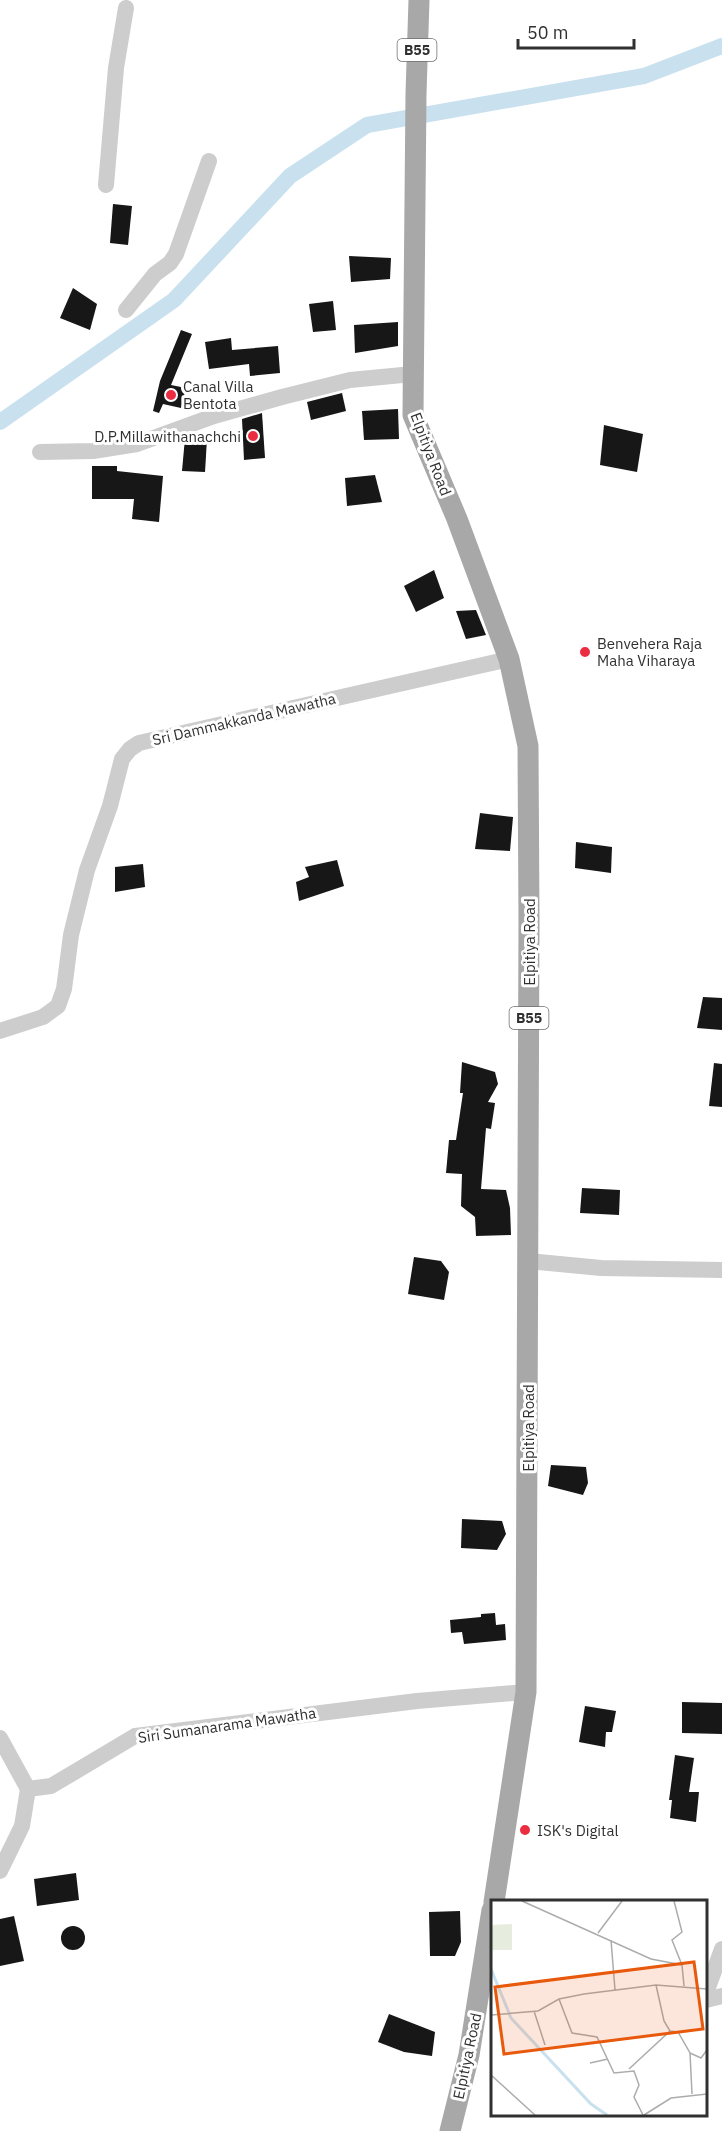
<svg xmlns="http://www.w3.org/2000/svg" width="722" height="2131" font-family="'IBM Plex Sans',sans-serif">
<rect width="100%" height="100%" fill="#fff"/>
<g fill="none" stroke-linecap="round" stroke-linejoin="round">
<!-- canal -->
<path stroke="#c9e1ee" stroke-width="16" d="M 0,422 L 174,300 L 290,176 L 367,125 L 644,76 L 722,46"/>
</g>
<!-- building -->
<g fill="#171717">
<path d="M 113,204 L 132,206 L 128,245 L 110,243 Z"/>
<path d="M 349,256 L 391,258 L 390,279 L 351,282 Z"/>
<path d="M 73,288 L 97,304 L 90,330 L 60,318 Z"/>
<path d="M 333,301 L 336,330 L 313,332 L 309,304 Z"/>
<path d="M 398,322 L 398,346 L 355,353 L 354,325 Z"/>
<path d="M 181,330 L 192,334 L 171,385 L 186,388 L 181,408 L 163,404 L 159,413 L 153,411 L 160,381 Z"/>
<path d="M 231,338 L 232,350 L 278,346 L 280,373 L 250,376 L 249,364 L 209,369 L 205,342 Z"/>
<path d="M 342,393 L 346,411 L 311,420 L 307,402 Z"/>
<path d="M 398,409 L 399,439 L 364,440 L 362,411 Z"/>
<path d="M 262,413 L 265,458 L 244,460 L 242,419 Z"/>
<path d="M 604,425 L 643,434 L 637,472 L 600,465 Z"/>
<path d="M 185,438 L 207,439 L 205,472 L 182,471 Z"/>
<path d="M 92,466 L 117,466 L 117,471 L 163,476 L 159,522 L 132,519 L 134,499 L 92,499 Z"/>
<path d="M 375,475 L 382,502 L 347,506 L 345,478 Z"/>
<path d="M 434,570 L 444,598 L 416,612 L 404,586 Z"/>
<path d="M 476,610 L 486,635 L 466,639 L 456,611 Z"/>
<path d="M 480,813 L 513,817 L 510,851 L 475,849 Z"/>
<path d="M 576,842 L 612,847 L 611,873 L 575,868 Z"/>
<path d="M 337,860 L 344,886 L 299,901 L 296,882 L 309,877 L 305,867 Z"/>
<path d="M 143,864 L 145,887 L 115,892 L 115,867 Z"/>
<path d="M 703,997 L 722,998 L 722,1030 L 697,1028 Z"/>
<path d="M 462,1062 L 495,1072 L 498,1084 L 488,1102 L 495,1103 L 491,1129 L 486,1128 L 481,1189 L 506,1190 L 510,1208 L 511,1235 L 476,1236 L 475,1217 L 461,1206 L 462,1174 L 446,1173 L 449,1140 L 456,1140 L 463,1093 L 460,1093 Z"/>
<path d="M 714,1063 L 722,1064 L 722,1107 L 709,1106 Z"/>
<path d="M 582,1188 L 620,1190 L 619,1215 L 580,1213 Z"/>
<path d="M 414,1257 L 441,1261 L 449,1272 L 444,1300 L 408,1294 Z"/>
<path d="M 551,1465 L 586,1467 L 588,1483 L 583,1495 L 548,1486 Z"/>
<path d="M 462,1519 L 502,1521 L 506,1534 L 497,1550 L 461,1548 Z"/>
<path d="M 495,1613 L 496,1625 L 505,1624 L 506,1640 L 464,1644 L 462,1632 L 451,1633 L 450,1620 L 481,1617 L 481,1614 Z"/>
<path d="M 682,1702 L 722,1703 L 722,1734 L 682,1733 Z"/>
<path d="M 585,1706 L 616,1711 L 612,1732 L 606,1732 L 605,1747 L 579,1742 Z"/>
<path d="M 675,1755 L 694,1758 L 689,1792 L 699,1792 L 696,1822 L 670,1818 L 672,1800 L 669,1800 L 670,1793 Z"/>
<path d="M 76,1873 L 79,1900 L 37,1906 L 34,1879 Z"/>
<path d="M 460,1911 L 461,1942 L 455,1956 L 430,1956 L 429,1912 Z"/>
<path d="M 14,1916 L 24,1961 L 0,1966 L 0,1919 Z"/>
<circle cx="73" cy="1938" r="12"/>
<path d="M 389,2014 L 435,2032 L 432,2056 L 404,2052 L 378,2042 Z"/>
</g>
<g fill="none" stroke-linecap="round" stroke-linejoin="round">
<!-- minor -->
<g stroke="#cdcdcd" stroke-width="16">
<path d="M 106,185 L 116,68 L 126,8"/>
<path d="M 126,310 L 155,274 L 170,263 L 176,254 L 209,161"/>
<path d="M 40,452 L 93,451 L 137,444 L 214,416 L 282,397 L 350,380 L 413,374"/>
<path d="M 0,1031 L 43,1017 L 58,1006 L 64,989 L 71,935 L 87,870 L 110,806 L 122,759 L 130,749 L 139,743 L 509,659"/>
<path d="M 528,1261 L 601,1268 L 722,1270"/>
<path d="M 0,1738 L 28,1789"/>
<path d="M 0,1871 L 22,1826 L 28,1789 L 51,1786 L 135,1736 L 417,1701 L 526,1692"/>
<path d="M 706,1993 L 722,1949"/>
<path d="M 706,2000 L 722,1996"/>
</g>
<!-- major -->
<g stroke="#a8a8a8" stroke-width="21">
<path d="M 419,0 L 416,94 L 413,415 L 457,519 L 509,659 L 528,746 L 529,922 L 526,1692 L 494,1902"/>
<path d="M 450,2131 L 469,2055 L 492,1910"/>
</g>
</g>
<!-- markers -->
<g fill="#eb2d42" stroke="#fff" stroke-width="2">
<circle cx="171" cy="395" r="6"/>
<circle cx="253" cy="436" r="6"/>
<circle cx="585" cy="652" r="6"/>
<circle cx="525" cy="1830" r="6"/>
</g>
<g text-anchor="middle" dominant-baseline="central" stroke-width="6" stroke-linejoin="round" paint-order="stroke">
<!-- shield labels -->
<g fill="#fff" stroke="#6e6e6e" stroke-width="1.5">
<rect x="397.5" y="39" width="39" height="22" rx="4.5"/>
<rect x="509.5" y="1007" width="39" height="22" rx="4.5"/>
</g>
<g font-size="14" font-weight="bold" fill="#303030">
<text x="417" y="50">B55</text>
<text x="529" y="1018">B55</text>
</g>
<!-- poi labels -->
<g font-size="15" fill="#303030" stroke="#fff" text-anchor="start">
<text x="183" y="386">Canal Villa<tspan x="183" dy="17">Bentota</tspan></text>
<text x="241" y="436" text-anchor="end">D.P.Millawithanachchi</text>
<text x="597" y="643">Benvehera Raja<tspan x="597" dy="17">Maha Viharaya</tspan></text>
<text x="537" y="1830">ISK's Digital</text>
</g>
<!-- street labels -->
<g font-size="15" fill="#303030" stroke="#fff">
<text transform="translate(431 454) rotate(69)">Elpitiya Road</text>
<text transform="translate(244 719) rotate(-13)">Sri Dammakkanda Mawatha</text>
<text transform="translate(529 942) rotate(-90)">Elpitiya Road</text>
<text transform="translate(528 1428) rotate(-90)">Elpitiya Road</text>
<text transform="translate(227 1725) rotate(-8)">Siri Sumanarama Mawatha</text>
<text transform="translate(467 2056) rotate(-78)">Elpitiya Road</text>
</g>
</g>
<!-- overview -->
<g transform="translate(491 1900)">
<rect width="216" height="216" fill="#fff"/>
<path d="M 21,24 L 21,50 L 1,50 L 0,25 Z" fill="#e7edde"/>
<path fill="none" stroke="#c9e1ee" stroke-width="3" d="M 0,69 L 20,118 L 100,204 L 116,215"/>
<path fill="none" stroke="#acacac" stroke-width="1.5" d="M 31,1 L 160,59 L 191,65 L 193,86M 183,1 L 191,32 L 181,40 L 191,65M 107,33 L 131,1M 120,40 L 124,90M 165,85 L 173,121 L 179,131 L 187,132 L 199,153 L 201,194M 68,99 L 81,133 L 106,137 L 123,173 L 143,171 L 148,185 L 143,197 L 152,215M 43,111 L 54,145M 0,115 L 47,111 L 68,99 L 93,94 L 165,85 L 216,89M 199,153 L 210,158 L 216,150M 99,163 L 117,159M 138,169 L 179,131M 0,175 L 44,215M 153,215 L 180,198 L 216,194"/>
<path fill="#e8590c" fill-opacity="0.15" stroke="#e8590c" stroke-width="3" d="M 203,62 L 212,129 L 13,154 L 4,87 Z"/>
<rect width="216" height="216" fill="none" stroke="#303030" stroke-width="3"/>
</g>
<!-- scale -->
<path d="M518 39v9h116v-9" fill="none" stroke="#303030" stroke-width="3"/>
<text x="527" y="39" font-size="18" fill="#303030" stroke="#ffffff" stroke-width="4.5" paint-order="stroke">50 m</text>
</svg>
